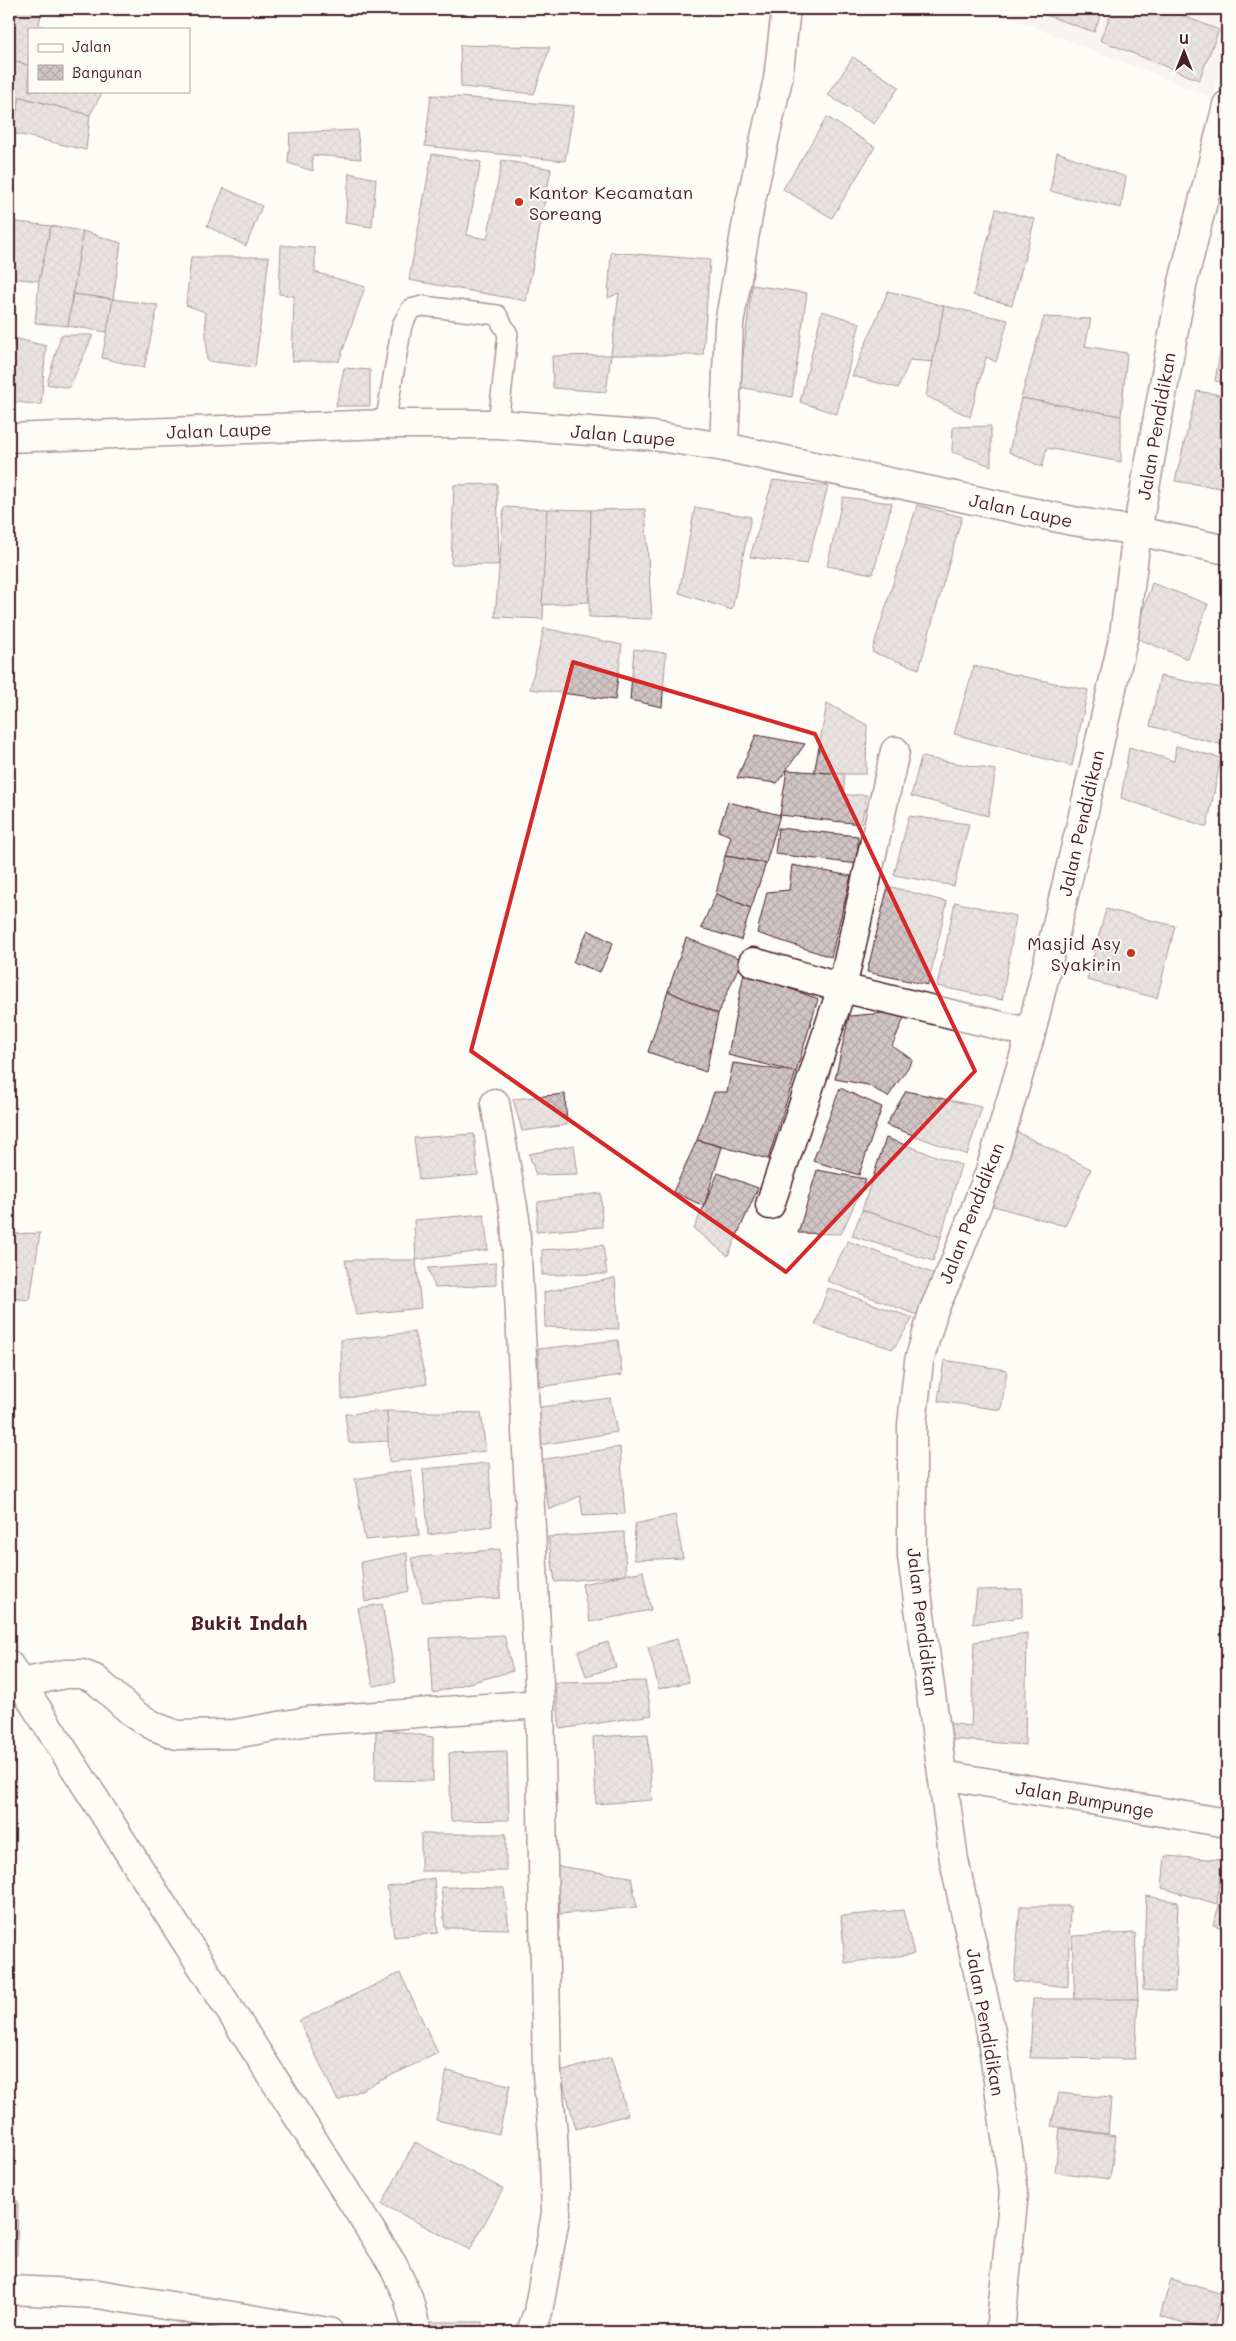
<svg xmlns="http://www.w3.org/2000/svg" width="1236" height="2341" font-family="Mali,sans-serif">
<defs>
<pattern id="building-cross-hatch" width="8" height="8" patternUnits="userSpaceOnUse" patternTransform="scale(1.25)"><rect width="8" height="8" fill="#d0c5c4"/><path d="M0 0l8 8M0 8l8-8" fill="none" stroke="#b4a9a9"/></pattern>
</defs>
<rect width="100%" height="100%" fill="#fdfcf7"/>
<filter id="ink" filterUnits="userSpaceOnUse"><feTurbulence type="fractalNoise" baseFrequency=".02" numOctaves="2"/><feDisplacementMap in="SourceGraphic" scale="10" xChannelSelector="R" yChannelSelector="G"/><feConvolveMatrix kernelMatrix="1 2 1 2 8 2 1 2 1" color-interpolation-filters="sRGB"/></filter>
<g filter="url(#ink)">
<!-- built -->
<path fill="#f0ece8" d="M 990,9 L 1227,9 L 1227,39 L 1212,97 Z"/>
<!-- building -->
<g fill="url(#building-cross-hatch)" stroke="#4a1f2b">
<path d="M 10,9 L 42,9 L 39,25 L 48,29 L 29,29 L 29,66 L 9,58 Z"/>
<path d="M 1029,9 L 1103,9 L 1094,32 Z"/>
<path d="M 1113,9 L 1166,9 L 1219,30 L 1199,80 L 1100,40 Z"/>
<path d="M 460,45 L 550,47 L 534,94 L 461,87 Z"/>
<path d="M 853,57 L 899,87 L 874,124 L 828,95 Z"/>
<path d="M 9,58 L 29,66 L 29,91 L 103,91 L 90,115 L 9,94 Z"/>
<path d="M 9,94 L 20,97 L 14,125 L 9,124 Z"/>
<path d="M 431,95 L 574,106 L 565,161 L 425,146 Z"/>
<path d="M 20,97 L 90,115 L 86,150 L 12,133 Z"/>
<path d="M 827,117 L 875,147 L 832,218 L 783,189 Z"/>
<path d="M 357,130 L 361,159 L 312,155 L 313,171 L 288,163 L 290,133 Z"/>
<path d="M 1057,152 L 1126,177 L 1121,208 L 1050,191 Z"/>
<path d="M 432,154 L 481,162 L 467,235 L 487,239 L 502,160 L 551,169 L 526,301 L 409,280 Z"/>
<path d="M 349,173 L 376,179 L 372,227 L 345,223 Z"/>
<path d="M 224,188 L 262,206 L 246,246 L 207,226 Z"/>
<path d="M 996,209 L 1035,219 L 1012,305 L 973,295 Z"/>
<path d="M 9,221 L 51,226 L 39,281 L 9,278 Z"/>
<path d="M 51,226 L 83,231 L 68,326 L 35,323 L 39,281 Z"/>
<path d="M 83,231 L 121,243 L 113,299 L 73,294 Z"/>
<path d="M 281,245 L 315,248 L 315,272 L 365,287 L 339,361 L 292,361 L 294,296 L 279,294 Z"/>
<path d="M 611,252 L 710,260 L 703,355 L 611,355 L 619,293 L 608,298 Z"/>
<path d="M 191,257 L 269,257 L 255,367 L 207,361 L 205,312 L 186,305 Z"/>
<path d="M 752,285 L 807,293 L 792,397 L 739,387 Z"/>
<path d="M 888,291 L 944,306 L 933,362 L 910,360 L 898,388 L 852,376 Z"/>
<path d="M 73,294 L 113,299 L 107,332 L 68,326 Z"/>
<path d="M 113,299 L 158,305 L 144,368 L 102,358 Z"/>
<path d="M 944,306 L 1008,320 L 996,362 L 986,357 L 970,417 L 926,396 Z"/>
<path d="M 822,311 L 860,323 L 837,414 L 800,402 Z"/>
<path d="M 1044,317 L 1091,319 L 1085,346 L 1127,353 L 1121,416 L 1021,398 Z"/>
<path d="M 61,335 L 93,335 L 69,388 L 47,384 Z"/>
<path d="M 14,338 L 46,346 L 41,405 L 9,401 L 9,373 Z"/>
<path d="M 1221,346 L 1227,347 L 1227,383 L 1215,381 Z"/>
<path d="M 611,355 L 606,392 L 553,388 L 552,356 Z"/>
<path d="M 344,368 L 370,370 L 370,406 L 336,406 Z"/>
<path d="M 1197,391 L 1227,396 L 1227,489 L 1175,481 Z"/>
<path d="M 1021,398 L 1121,416 L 1121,462 L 1047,448 L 1042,467 L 1009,452 Z"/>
<path d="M 991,426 L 991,466 L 952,452 L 953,427 Z"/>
<path d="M 773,480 L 828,486 L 807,564 L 750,557 Z"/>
<path d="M 497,484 L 499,565 L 451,564 L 454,485 Z"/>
<path d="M 843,497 L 892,503 L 873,574 L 827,566 Z"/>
<path d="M 917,505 L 962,517 L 919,669 L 872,652 Z"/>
<path d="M 504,507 L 547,509 L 543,619 L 495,617 Z"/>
<path d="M 695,507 L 751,517 L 732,610 L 679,593 Z"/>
<path d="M 547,509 L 591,510 L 589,602 L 542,605 Z"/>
<path d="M 645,509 L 652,619 L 589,617 L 591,510 Z"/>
<path d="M 1152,583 L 1208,604 L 1188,659 L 1134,637 Z"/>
<path d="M 544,628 L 622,645 L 615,700 L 530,689 Z"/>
<path d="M 634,649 L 666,653 L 662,707 L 630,700 Z"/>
<path d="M 974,666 L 1088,690 L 1072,766 L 954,734 Z"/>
<path d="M 1160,676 L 1227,689 L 1227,746 L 1150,726 Z"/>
<path d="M 827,703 L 867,725 L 866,774 L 814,774 Z"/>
<path d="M 756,735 L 805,744 L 777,783 L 737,778 Z"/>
<path d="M 1176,746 L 1221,758 L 1207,827 L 1121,798 L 1129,747 L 1174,761 Z"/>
<path d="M 921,757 L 996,770 L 988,816 L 911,796 Z"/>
<path d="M 787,770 L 844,774 L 844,795 L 867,795 L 861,824 L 780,815 Z"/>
<path d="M 728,802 L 780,815 L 766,863 L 725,856 L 731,836 L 718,831 Z"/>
<path d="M 909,816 L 969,824 L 954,886 L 894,875 Z"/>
<path d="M 778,828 L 858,836 L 858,864 L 775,854 Z"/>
<path d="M 725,856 L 766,863 L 751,908 L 716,894 Z"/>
<path d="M 792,865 L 851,876 L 831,957 L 757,933 L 767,892 L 789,890 Z"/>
<path d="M 888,886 L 947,902 L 928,985 L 867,972 Z"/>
<path d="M 716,894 L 751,908 L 741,940 L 701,928 Z"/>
<path d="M 955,902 L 1016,916 L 1002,1000 L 937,986 Z"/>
<path d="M 1106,909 L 1175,926 L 1157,998 L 1087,980 Z"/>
<path d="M 588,930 L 613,943 L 600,972 L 573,962 Z"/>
<path d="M 686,938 L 742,959 L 718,1014 L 668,991 Z"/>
<path d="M 744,972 L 818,999 L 796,1072 L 728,1055 Z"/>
<path d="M 668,991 L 718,1014 L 706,1072 L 648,1052 Z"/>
<path d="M 907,1011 L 892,1046 L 913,1060 L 888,1097 L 868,1085 L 835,1079 L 849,1016 Z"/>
<path d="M 733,1063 L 796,1072 L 768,1159 L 697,1140 L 714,1092 L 727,1092 Z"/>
<path d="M 840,1088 L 882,1107 L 859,1175 L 813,1161 Z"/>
<path d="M 906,1091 L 982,1107 L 967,1155 L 886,1125 Z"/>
<path d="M 565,1094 L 567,1125 L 522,1131 L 513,1099 Z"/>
<path d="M 1015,1131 L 1091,1169 L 1065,1226 L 990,1205 Z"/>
<path d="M 474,1134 L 478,1175 L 419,1180 L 414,1138 Z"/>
<path d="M 886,1138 L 961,1165 L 941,1237 L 862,1210 Z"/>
<path d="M 697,1140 L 722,1147 L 704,1206 L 673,1192 Z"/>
<path d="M 574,1145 L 578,1174 L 536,1175 L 529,1154 Z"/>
<path d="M 817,1170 L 866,1179 L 841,1234 L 798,1233 Z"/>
<path d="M 718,1173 L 758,1188 L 728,1256 L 694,1229 Z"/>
<path d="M 601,1193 L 602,1227 L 536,1232 L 538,1202 Z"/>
<path d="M 862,1210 L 941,1237 L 933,1261 L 852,1236 Z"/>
<path d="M 484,1214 L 488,1250 L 416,1260 L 414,1220 Z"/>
<path d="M 40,1233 L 30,1300 L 9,1298 L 9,1234 Z"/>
<path d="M 848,1241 L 940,1276 L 923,1317 L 827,1281 Z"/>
<path d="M 603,1245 L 607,1274 L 542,1275 L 542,1250 Z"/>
<path d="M 345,1260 L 416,1260 L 421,1308 L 356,1315 Z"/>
<path d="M 496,1263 L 496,1285 L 435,1288 L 428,1268 Z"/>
<path d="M 615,1278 L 619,1329 L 545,1327 L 544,1292 Z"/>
<path d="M 828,1288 L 913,1318 L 893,1349 L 815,1325 Z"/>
<path d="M 414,1332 L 427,1384 L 342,1399 L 341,1340 Z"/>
<path d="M 618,1340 L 622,1375 L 540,1387 L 538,1349 Z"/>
<path d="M 944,1360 L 1007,1370 L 1001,1410 L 938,1401 Z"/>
<path d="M 610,1398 L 617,1432 L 534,1446 L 525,1409 Z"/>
<path d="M 387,1411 L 389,1441 L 349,1443 L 345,1414 Z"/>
<path d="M 387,1411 L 481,1413 L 486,1451 L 389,1462 Z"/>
<path d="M 620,1447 L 625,1514 L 583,1516 L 580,1496 L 549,1510 L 540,1460 Z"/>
<path d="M 489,1463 L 492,1526 L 428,1535 L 423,1469 Z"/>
<path d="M 411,1470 L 419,1535 L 365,1540 L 355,1479 Z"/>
<path d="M 675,1515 L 683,1558 L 634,1560 L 635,1524 Z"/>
<path d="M 624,1532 L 626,1575 L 555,1582 L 548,1537 Z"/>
<path d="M 500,1549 L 500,1598 L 423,1602 L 411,1558 Z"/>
<path d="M 407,1553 L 409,1591 L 365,1602 L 361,1562 Z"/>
<path d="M 643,1571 L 651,1610 L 590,1622 L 582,1584 Z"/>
<path d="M 1022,1589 L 1022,1617 L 973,1624 L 977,1590 Z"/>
<path d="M 382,1604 L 396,1682 L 373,1686 L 358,1608 Z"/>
<path d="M 1027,1633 L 1025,1745 L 948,1739 L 947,1723 L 971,1726 L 974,1642 Z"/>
<path d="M 504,1635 L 513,1671 L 433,1693 L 430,1638 Z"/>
<path d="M 677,1639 L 689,1682 L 659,1689 L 648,1647 Z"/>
<path d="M 608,1642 L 616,1667 L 586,1676 L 578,1651 Z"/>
<path d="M 645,1681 L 652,1715 L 560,1729 L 555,1683 Z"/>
<path d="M 376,1728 L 433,1737 L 433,1781 L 375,1780 Z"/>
<path d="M 648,1734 L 652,1800 L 596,1804 L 593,1737 Z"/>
<path d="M 507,1751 L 509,1820 L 451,1821 L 449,1753 Z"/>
<rect x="421" y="1834" width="85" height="37"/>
<path d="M 1165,1856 L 1222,1860 L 1217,1904 L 1162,1888 Z"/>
<path d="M 557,1866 L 631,1877 L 637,1907 L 560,1914 Z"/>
<path d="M 434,1878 L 438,1933 L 394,1937 L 387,1887 Z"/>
<path d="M 1227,1880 L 1227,1929 L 1213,1925 Z"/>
<path d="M 441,1887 L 504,1888 L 509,1929 L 445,1928 Z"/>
<path d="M 1146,1896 L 1178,1902 L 1175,1992 L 1143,1990 Z"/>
<path d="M 1020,1906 L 1070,1906 L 1068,1987 L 1014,1981 Z"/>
<path d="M 903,1910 L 914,1954 L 845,1963 L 841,1916 Z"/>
<path d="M 1135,1933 L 1138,1999 L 1075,2003 L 1072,1936 Z"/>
<path d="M 400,1973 L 438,2053 L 338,2101 L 299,2021 Z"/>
<path d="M 1033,1999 L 1138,1999 L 1135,2059 L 1030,2058 Z"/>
<path d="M 611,2057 L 628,2115 L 576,2129 L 560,2072 Z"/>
<path d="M 447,2071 L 510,2085 L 499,2134 L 436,2120 Z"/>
<path d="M 1059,2093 L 1111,2098 L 1108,2134 L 1051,2126 Z"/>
<path d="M 1060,2128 L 1116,2136 L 1110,2179 L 1055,2172 Z"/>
<path d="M 415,2142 L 503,2189 L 470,2250 L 382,2204 Z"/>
<path d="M 9,2201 L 18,2201 L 17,2255 L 9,2255 Z"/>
<path d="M 1171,2279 L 1223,2294 L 1212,2331 L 1160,2316 Z"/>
<rect x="428" y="2322" width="54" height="10"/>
</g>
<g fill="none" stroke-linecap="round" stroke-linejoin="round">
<defs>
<path id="lane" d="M 385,424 L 402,325 L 411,309 L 423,306 L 497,315 L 508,334 L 498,424"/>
<g id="street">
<path d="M 724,447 L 729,324 L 750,205 L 778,79 L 786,9"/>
<path d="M 753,962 L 842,988 L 1031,1033"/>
<path d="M 495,1103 L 515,1219 L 527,1450 L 540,1704 L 547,2074 L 553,2134 L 556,2213 L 538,2312 L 531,2332"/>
<path d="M 770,1205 L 842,988 L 895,751"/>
<path d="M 9,1665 L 393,2265 L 408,2297 L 417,2332"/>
<path d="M 22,1683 L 65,1674 L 82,1674 L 95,1679 L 135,1715 L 156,1727 L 177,1735 L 234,1734 L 308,1721 L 540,1704"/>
<path d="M 943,1775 L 1227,1823"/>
<path d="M 9,2290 L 98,2294 L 329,2332"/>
</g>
<g id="secondary">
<path d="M 9,438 L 385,424 L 498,424 L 653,436 L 724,447 L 1073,521 L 1137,531 L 1227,550"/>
<path d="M 1000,2332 L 1014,2192 L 991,2032 L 954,1860 L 912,1557 L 912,1425 L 919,1361 L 934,1309 L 953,1267 L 990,1171 L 1031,1033 L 1081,824 L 1124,635 L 1137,531 L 1182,286 L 1227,105"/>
</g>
</defs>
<!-- lane casing -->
<use href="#lane" stroke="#4a1f2b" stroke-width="22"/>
<!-- street casing -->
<use href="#street" stroke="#4a1f2b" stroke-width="31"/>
<!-- secondary casing -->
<use href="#secondary" stroke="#4a1f2b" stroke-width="31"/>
<!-- lane -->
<use href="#lane" stroke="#fdfcf7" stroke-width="19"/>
<!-- street -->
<use href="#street" stroke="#fdfcf7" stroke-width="28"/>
<!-- secondary -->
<use href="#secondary" stroke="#fdfcf7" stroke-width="28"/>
</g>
</g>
<!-- marked area -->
<path d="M0 0H1236V2341H0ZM 573,662 L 815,734 L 975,1071 L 786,1272 L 471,1051 Z" fill="#fdfcf7" fill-opacity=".55" fill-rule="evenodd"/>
<path fill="none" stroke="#d62828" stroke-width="4" stroke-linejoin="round" d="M 573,662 L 815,734 L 975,1071 L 786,1272 L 471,1051 Z"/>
<!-- markers -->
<g fill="#c8321e" stroke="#fdfcf7" stroke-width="2">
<circle cx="519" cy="202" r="5"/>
<circle cx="1131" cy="953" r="5"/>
</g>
<g text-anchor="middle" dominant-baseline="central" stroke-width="4" stroke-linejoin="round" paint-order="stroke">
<!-- poi labels -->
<g font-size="18" fill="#4a1f2b" stroke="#fdfcf7" text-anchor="start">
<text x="529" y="192">Kantor Kecamatan<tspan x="529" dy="21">Soreang</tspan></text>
<text x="1121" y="943" text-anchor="end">Masjid Asy<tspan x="1121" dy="21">Syakirin</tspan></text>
</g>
<!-- street labels -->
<g font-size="18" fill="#4a1f2b" stroke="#fdfcf7">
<text transform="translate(1156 426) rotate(-80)">Jalan Pendidikan</text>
<text transform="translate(219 430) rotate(-2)">Jalan Laupe</text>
<text transform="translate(623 435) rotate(5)">Jalan Laupe</text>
<text transform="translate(1021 510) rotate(12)">Jalan Laupe</text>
<text transform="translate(1081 823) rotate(-77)">Jalan Pendidikan</text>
<text transform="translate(971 1213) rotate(-69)">Jalan Pendidikan</text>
<text transform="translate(923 1622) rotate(83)">Jalan Pendidikan</text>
<text transform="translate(1085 1799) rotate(10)">Jalan Bumpunge</text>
<text transform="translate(986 2022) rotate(80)">Jalan Pendidikan</text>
</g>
<!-- quarter labels -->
<g font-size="20" font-weight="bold" fill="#4a1f2b" stroke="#fdfcf7">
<text x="249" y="1622">Bukit Indah</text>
</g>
</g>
<!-- margin -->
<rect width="1236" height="2341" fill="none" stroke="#fdfcf7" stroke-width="30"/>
<rect x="15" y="15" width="1206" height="2311" fill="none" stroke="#4a1f2b" stroke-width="2" filter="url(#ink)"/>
<!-- legend -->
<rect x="28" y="28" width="162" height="65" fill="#fdfcf7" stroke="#b5a4a5"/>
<rect x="38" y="44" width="25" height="8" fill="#fdfcf7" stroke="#b5a4a5"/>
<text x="72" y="52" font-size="15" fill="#4a1f2b">Jalan</text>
<rect x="38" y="65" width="25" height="15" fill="url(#building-cross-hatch)" stroke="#b5a4a5"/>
<text x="72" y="78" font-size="15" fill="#4a1f2b">Bangunan</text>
<!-- north arrow -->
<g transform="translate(1184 52)" stroke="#fdfcf7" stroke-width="4" paint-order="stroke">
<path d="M0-4L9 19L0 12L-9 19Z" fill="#4a1f2b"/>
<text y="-8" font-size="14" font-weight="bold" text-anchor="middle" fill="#4a1f2b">U</text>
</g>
</svg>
